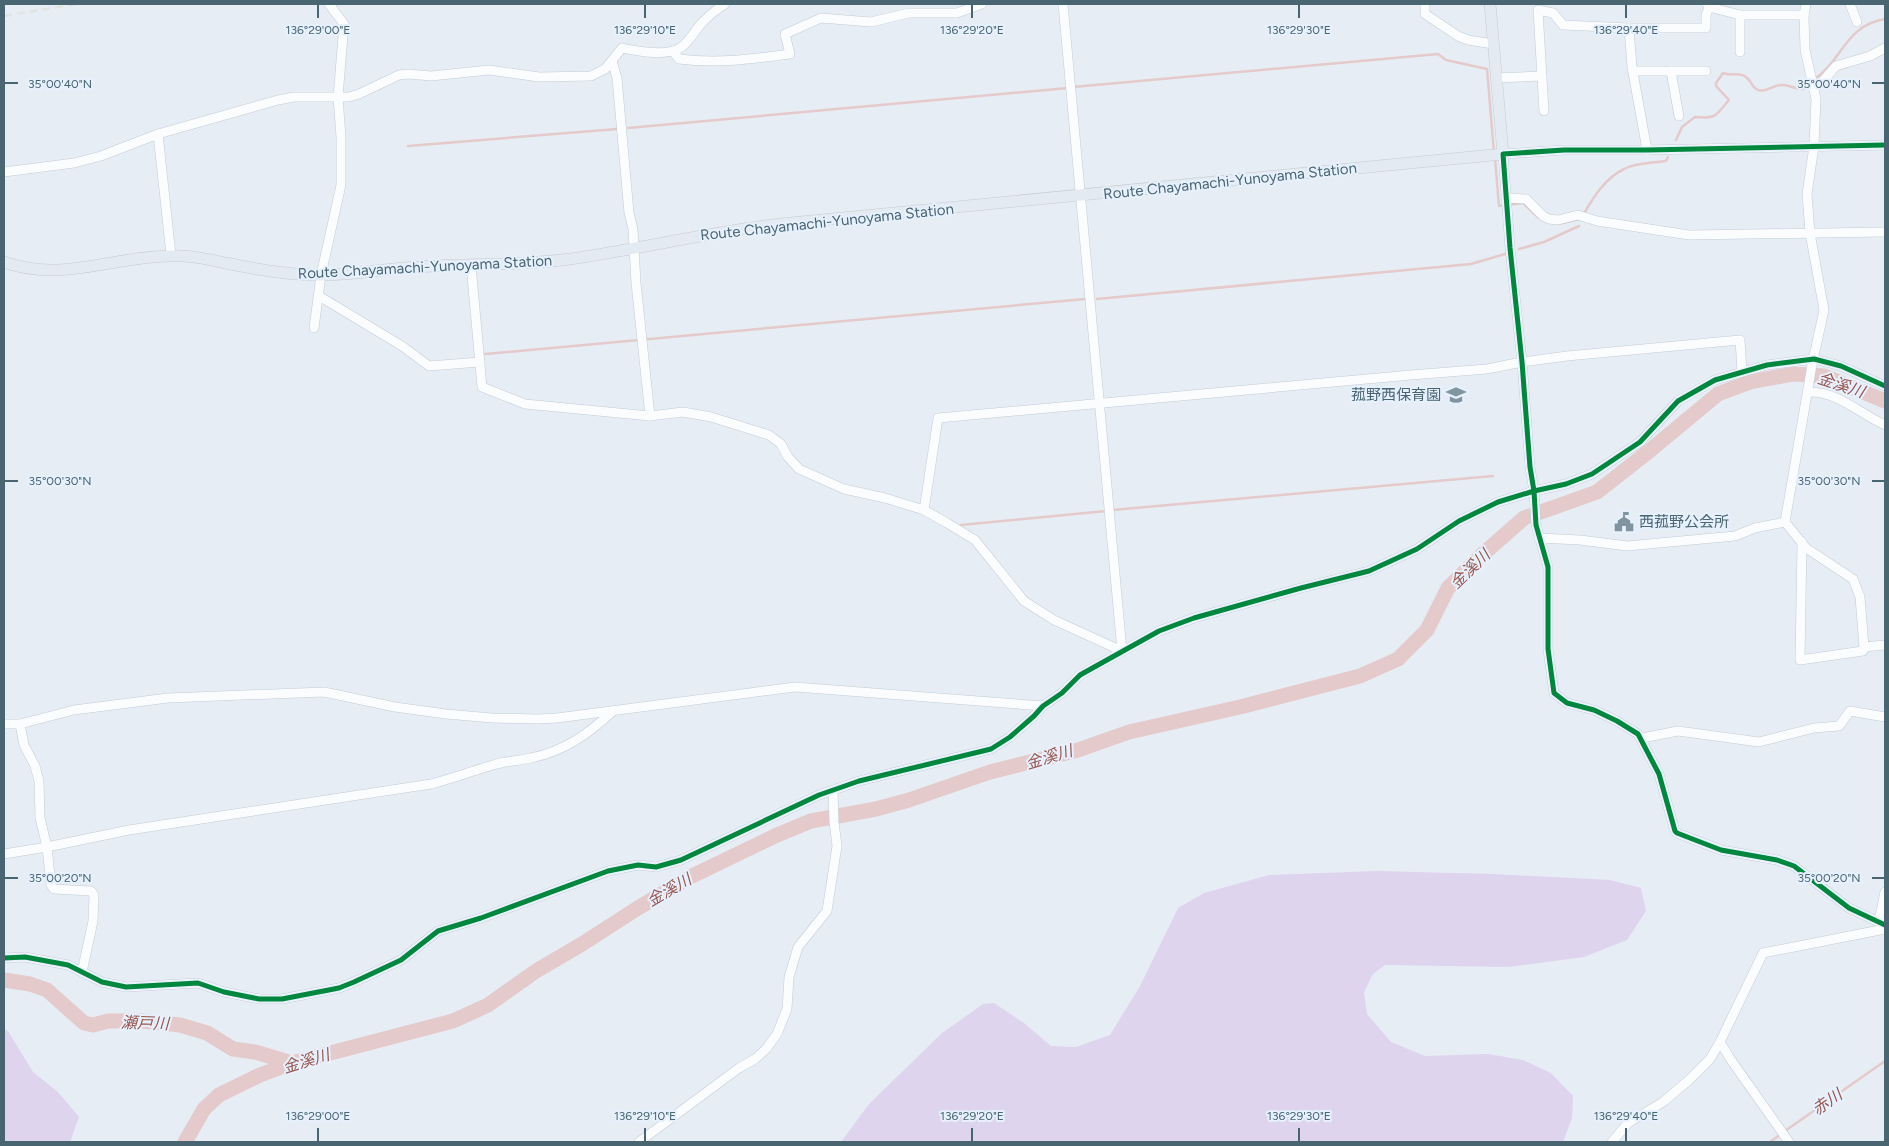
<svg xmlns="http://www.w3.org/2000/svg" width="1889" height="1146" font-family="Figtree,'Noto Sans JP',sans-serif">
<rect width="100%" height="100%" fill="#e7edf5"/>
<!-- green -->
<g fill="#ded4ee">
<path d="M 1377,871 L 1493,874 L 1610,880 L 1641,888 L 1646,911 L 1627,940 L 1584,957 L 1509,967 L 1385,965 L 1373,974 L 1364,992 L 1367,1014 L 1391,1042 L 1425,1056 L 1488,1054 L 1523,1060 L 1551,1073 L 1573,1096 L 1572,1118 L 1563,1142 L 841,1142 L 869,1104 L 942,1033 L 983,1004 L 994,1003 L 1024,1023 L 1051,1046 L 1076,1047 L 1110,1035 L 1140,986 L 1178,908 L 1204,893 L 1269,875 Z"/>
<path d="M 4,1029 L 8,1031 L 33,1072 L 58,1092 L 79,1117 L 70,1142 L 4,1142 Z"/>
</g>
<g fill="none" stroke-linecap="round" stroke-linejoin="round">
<!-- stream -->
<g stroke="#e4caca" stroke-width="2.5">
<path d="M 1813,80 C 1842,62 1845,25 1885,19"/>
<path d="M 1073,87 L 1438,54 L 1446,60 L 1487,69 L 1494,153"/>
<path d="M 628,128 L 1068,88"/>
<path d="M 1676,140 L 1682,127 L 1695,117 C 1717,119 1715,116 1729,100 L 1716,86 L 1716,83 L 1723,73 C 1730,76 1735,73 1742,75 C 1751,77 1751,88 1758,90 C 1766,93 1773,85 1781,85 C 1789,84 1795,90 1803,89 L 1807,88 L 1809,84"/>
<path d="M 408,146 L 617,129"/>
<path d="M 1495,158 L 1499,206 L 1523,203 L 1539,218"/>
<path d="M 1583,215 C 1593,198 1605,178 1624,169 C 1635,163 1653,163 1666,161 L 1668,157"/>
<path d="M 1558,224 L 1580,219"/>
<path d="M 1519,249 L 1544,242 L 1579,226"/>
<path d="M 1097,299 L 1471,264 L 1505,254"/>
<path d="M 485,354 L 1085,299"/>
<path d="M 1112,510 L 1493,476"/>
<path d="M 961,525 L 1106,511"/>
<path d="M 1785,1131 L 1885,1061"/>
<path d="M 1770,1142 L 1781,1134"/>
</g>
<!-- river -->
<g stroke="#e4caca" stroke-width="15">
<path d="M 4,980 L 30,984 L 47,990 L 84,1023 L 93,1025 L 108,1021 L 142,1021 L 180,1025 L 207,1033 L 233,1049 L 255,1052 L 292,1063"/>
<path d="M 185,1142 L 204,1109 L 219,1095 L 260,1075 L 292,1063 L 453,1021 L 488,1005 L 536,971 L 582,944 L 638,908 L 690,877 L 777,835 L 811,821 L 876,809 L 909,800 L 990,772 L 1078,750 L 1129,732 L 1240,707 L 1360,676 L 1398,659 L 1427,630 L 1448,588 L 1483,554 L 1524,518 L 1597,492 L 1648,452 L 1718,394 L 1750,382 L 1793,374 L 1824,376 L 1885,401"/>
</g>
<defs>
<g id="minor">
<path d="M 1063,4 L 1122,651"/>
<path d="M 1425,4 L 1425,14 L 1458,36 L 1468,40 L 1493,44"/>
<path d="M 1806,4 L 1804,15 L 1805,50 L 1816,99 L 1814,146 L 1807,194 L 1810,233 L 1824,310 L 1812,365 L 1785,522 L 1806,548 L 1853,579 L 1860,597 L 1864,647 L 1885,645"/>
<path d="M 1850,4 L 1857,22"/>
<path d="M 1709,7 L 1740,15 L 1804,15"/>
<path d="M 1740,15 L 1740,52"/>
<path d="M 1629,28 L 1632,67 L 1647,150"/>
<path d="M 673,51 L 679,59 C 716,64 753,59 790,54 L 785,34 L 821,18 L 871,22 L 909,13 L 957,13 L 982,4"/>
<path d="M 612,61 L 617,78 L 629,213 L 633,229 L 636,283 L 650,416"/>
<path d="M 1633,71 L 1706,71"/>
<path d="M 1671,71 L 1679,116"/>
<path d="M 1496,78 L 1542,76"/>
<path d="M 1813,88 L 1822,82 L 1836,66 L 1870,56 L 1885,48"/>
<path d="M 1544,111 L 1538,10 L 1553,13 L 1563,25 L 1629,28 L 1706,28 L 1706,15 L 1709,7 L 1707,4"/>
<path d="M 158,134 L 171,255"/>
<path d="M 1885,145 L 1647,150 L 1564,150 L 1503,154 L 1510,248 L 1522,362 L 1530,467 L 1534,491 L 1536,525 L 1548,567 L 1548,649 L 1554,693 L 1567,703 L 1594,710 L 1617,721 L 1638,734 L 1659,774 L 1675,831 L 1677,833 L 1721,850 L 1777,860 L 1794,866 L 1849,908 L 1885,925"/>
<path d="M 4,172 L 74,163 L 101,156 L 158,134 L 278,100 L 294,97 L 349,97 L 359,94 L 399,75 L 408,74 L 431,76 L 489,70 L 539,77 L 591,76 L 605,69 L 622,48 C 638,51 658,55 673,51 C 686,48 693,33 701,24 C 708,16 717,9 725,4"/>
<path d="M 1506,198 L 1526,199 L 1543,216 L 1549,219 L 1558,220 L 1578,215 L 1597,221 L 1689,235 L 1885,232"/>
<path d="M 471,265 L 482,387 L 525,404 L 650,416 L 683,412 L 711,417 L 769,435 L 781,444 L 788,457 L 799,469 L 844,489 L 885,498 L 924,510 L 947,523 L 975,540 L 1024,601 L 1054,620 L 1122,651"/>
<path d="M 319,296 L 402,346 L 429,366 L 480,362"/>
<path d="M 314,328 L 321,275 L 341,185 L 341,137 L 338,97 L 344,24 L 329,4"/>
<path d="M 1808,392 C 1838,391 1860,414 1885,425"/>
<path d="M 924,510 L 938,418 L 1411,375 L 1487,369 L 1522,362 L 1567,356 L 1740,340 L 1742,371"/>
<path d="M 1539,538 L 1580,540 L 1627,546 L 1735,536 L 1755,528 L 1785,522"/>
<path d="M 1802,542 L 1800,660 L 1863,651 L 1864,647"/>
<path d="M 4,724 L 20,724 L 74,710 L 168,698 L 324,692 L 395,707 L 446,714 L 492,718 L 538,719 L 557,718 L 795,687 L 1043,706"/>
<path d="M 20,724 L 24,745 L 35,766 L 39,781 L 40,818 L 47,847 L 51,885 L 54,889 L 91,891 L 94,895 L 93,921 L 82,972"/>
<path d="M 1642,738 L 1678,731 L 1759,742 L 1814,728 L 1839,726 L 1850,711 L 1885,717"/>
<path d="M 4,854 L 47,847 L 129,830 L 431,784 C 452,779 472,771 493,765 C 505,761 518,761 531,758 C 565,751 588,734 613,711"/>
<path d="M 1879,921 L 1885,892"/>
<path d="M 4,958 L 25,957 L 68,965 L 102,982 L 126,987 L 198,983 L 224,992 L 259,999 L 282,999 L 339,988 L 354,982 L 401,960 L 438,931 L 481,918 L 608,871 L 638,865 L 656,867 L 681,860 L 819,795 L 859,781 L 991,749 L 1010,737 L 1034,716 L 1043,706 L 1062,693 L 1080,675 L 1159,631 L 1194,618 L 1301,588 L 1369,571 L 1417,549 L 1459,521 L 1498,502 L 1534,491 L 1566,484 L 1592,474 L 1640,442 L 1678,401 L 1715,380 L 1767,365 L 1814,359 L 1841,366 L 1885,386"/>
<path d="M 1720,1042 L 1731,1060 L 1789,1142"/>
<path d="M 639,1142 L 739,1068 L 755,1059 L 766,1049 L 777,1034 L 787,1009 L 789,977 L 798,947 L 827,911 L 837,846 L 834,822 L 833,791"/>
<path d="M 1612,1142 L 1628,1123 L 1663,1102 L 1689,1080 L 1710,1059 L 1720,1042 L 1763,953 L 1885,929"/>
</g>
<path id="major" d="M 4,262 C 62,283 113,256 171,256 C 189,255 207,259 225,263 C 256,269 287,275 319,275 C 351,275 384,269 417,267 C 468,263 519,266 570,259 C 640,249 709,232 780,224 L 1503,154 L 1490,4"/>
</defs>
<!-- minor casing -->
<use href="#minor" stroke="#c2ccd3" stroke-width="10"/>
<!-- major casing -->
<use href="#major" stroke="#c4cbcf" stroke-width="12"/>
<!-- minor -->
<use href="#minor" stroke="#fbfcfe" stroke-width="9"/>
<!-- major -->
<use href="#major" stroke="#e4eaf1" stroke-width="11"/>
<!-- rail -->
<path stroke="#e1e4e1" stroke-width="2.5" stroke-dasharray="8 5" stroke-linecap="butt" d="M 4,16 L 76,4"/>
<defs>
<g id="cycleway">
<path d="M 1885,145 L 1647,150 L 1564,150 L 1503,154 L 1510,248 L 1522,362 L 1530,467 L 1534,491 L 1536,525 L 1548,567 L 1548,649 L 1554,693 L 1567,703 L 1594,710 L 1617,721 L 1638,734 L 1659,774 L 1675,831 L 1677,833 L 1721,850 L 1777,860 L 1794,866 L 1849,908 L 1885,925"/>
<path d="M 4,958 L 25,957 L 68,965 L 102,982 L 126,987 L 198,983 L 224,992 L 259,999 L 282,999 L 339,988 L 354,982 L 401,960 L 438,931 L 481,918 L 608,871 L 638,865 L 656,867 L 681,860 L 819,795 L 859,781 L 991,749 L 1010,737 L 1034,716 L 1043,706 L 1062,693 L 1080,675 L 1159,631 L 1194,618 L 1301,588 L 1369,571 L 1417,549 L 1459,521 L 1498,502 L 1534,491 L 1566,484 L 1592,474 L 1640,442 L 1678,401 L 1715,380 L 1767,365 L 1814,359 L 1841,366 L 1885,386"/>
</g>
</defs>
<!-- cycleway casing -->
<use href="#cycleway" stroke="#e7f1fe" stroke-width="8"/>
<!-- cycleway -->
<use href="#cycleway" stroke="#00873e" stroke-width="5"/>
</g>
<!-- ticks -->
<path fill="none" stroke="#496571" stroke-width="2" d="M 318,5 L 318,18M 645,5 L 645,18M 972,5 L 972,18M 1299,5 L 1299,18M 1626,5 L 1626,18M 5,83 L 18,83M 1872,83 L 1884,83M 5,481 L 18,481M 1872,481 L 1884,481M 5,878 L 18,878M 1872,878 L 1884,878M 318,1128 L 318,1141M 645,1128 L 645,1141M 972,1128 L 972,1141M 1299,1128 L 1299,1141M 1626,1128 L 1626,1141"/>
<!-- icons -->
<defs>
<symbol id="school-bare" viewBox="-9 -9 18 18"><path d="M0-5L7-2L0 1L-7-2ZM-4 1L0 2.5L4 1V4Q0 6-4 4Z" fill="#80959f" stroke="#e7f1fe" stroke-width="2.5" paint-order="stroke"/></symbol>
<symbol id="civic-bare" viewBox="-9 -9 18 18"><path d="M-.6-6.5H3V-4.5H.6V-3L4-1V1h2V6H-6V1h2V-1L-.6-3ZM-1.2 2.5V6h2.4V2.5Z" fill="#80959f" stroke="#e7f1fe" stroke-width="2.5" paint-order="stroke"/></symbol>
</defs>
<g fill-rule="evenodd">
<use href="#school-bare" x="1442" y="381" width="28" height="28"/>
<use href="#civic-bare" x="1610" y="508" width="28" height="28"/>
</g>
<g text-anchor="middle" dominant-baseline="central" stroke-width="4" stroke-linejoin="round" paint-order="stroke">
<!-- street labels -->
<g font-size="15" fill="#496571" stroke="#e7f1fe">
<text transform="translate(1230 181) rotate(-6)">Route Chayamachi-Yunoyama Station</text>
<text transform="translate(827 222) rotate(-6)">Route Chayamachi-Yunoyama Station</text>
<text transform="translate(425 267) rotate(-3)">Route Chayamachi-Yunoyama Station</text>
</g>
<!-- poi labels -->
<g font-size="15" fill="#496571" stroke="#e7f1fe" text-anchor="end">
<text x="1441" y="395">菰野西保育園</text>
<text x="1639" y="522" text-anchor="start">西菰野公会所</text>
</g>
<!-- water labels -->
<g font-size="16" font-style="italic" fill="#98564d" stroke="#e7f1fe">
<text transform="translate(1841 385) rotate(18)">金溪川</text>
<text transform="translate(1470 569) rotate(-44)">金溪川</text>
<text transform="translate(1049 757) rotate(-17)">金溪川</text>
<text transform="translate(669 890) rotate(-30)">金溪川</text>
<text transform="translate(145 1023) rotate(2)">瀬戸川</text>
<text transform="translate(306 1061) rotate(-17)">金溪川</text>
<text transform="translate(1827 1102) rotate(-35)">赤川</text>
</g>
</g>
<g font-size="12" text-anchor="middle" fill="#496571" stroke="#e7f1fe" stroke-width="4" stroke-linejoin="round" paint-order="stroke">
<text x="318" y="34">136°29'00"E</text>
<text x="645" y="34">136°29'10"E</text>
<text x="972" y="34">136°29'20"E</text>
<text x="1299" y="34">136°29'30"E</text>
<text x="1626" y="34">136°29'40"E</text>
<text x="60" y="88">35°00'40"N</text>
<text x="1829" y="88">35°00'40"N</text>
<text x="60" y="485">35°00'30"N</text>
<text x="1829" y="485">35°00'30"N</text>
<text x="60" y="882">35°00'20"N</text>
<text x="1829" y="882">35°00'20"N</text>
<text x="318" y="1120">136°29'00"E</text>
<text x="645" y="1120">136°29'10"E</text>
<text x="972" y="1120">136°29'20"E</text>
<text x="1299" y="1120">136°29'30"E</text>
<text x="1626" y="1120">136°29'40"E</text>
</g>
<!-- border -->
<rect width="1889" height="1146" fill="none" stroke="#496571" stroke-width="10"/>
</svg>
